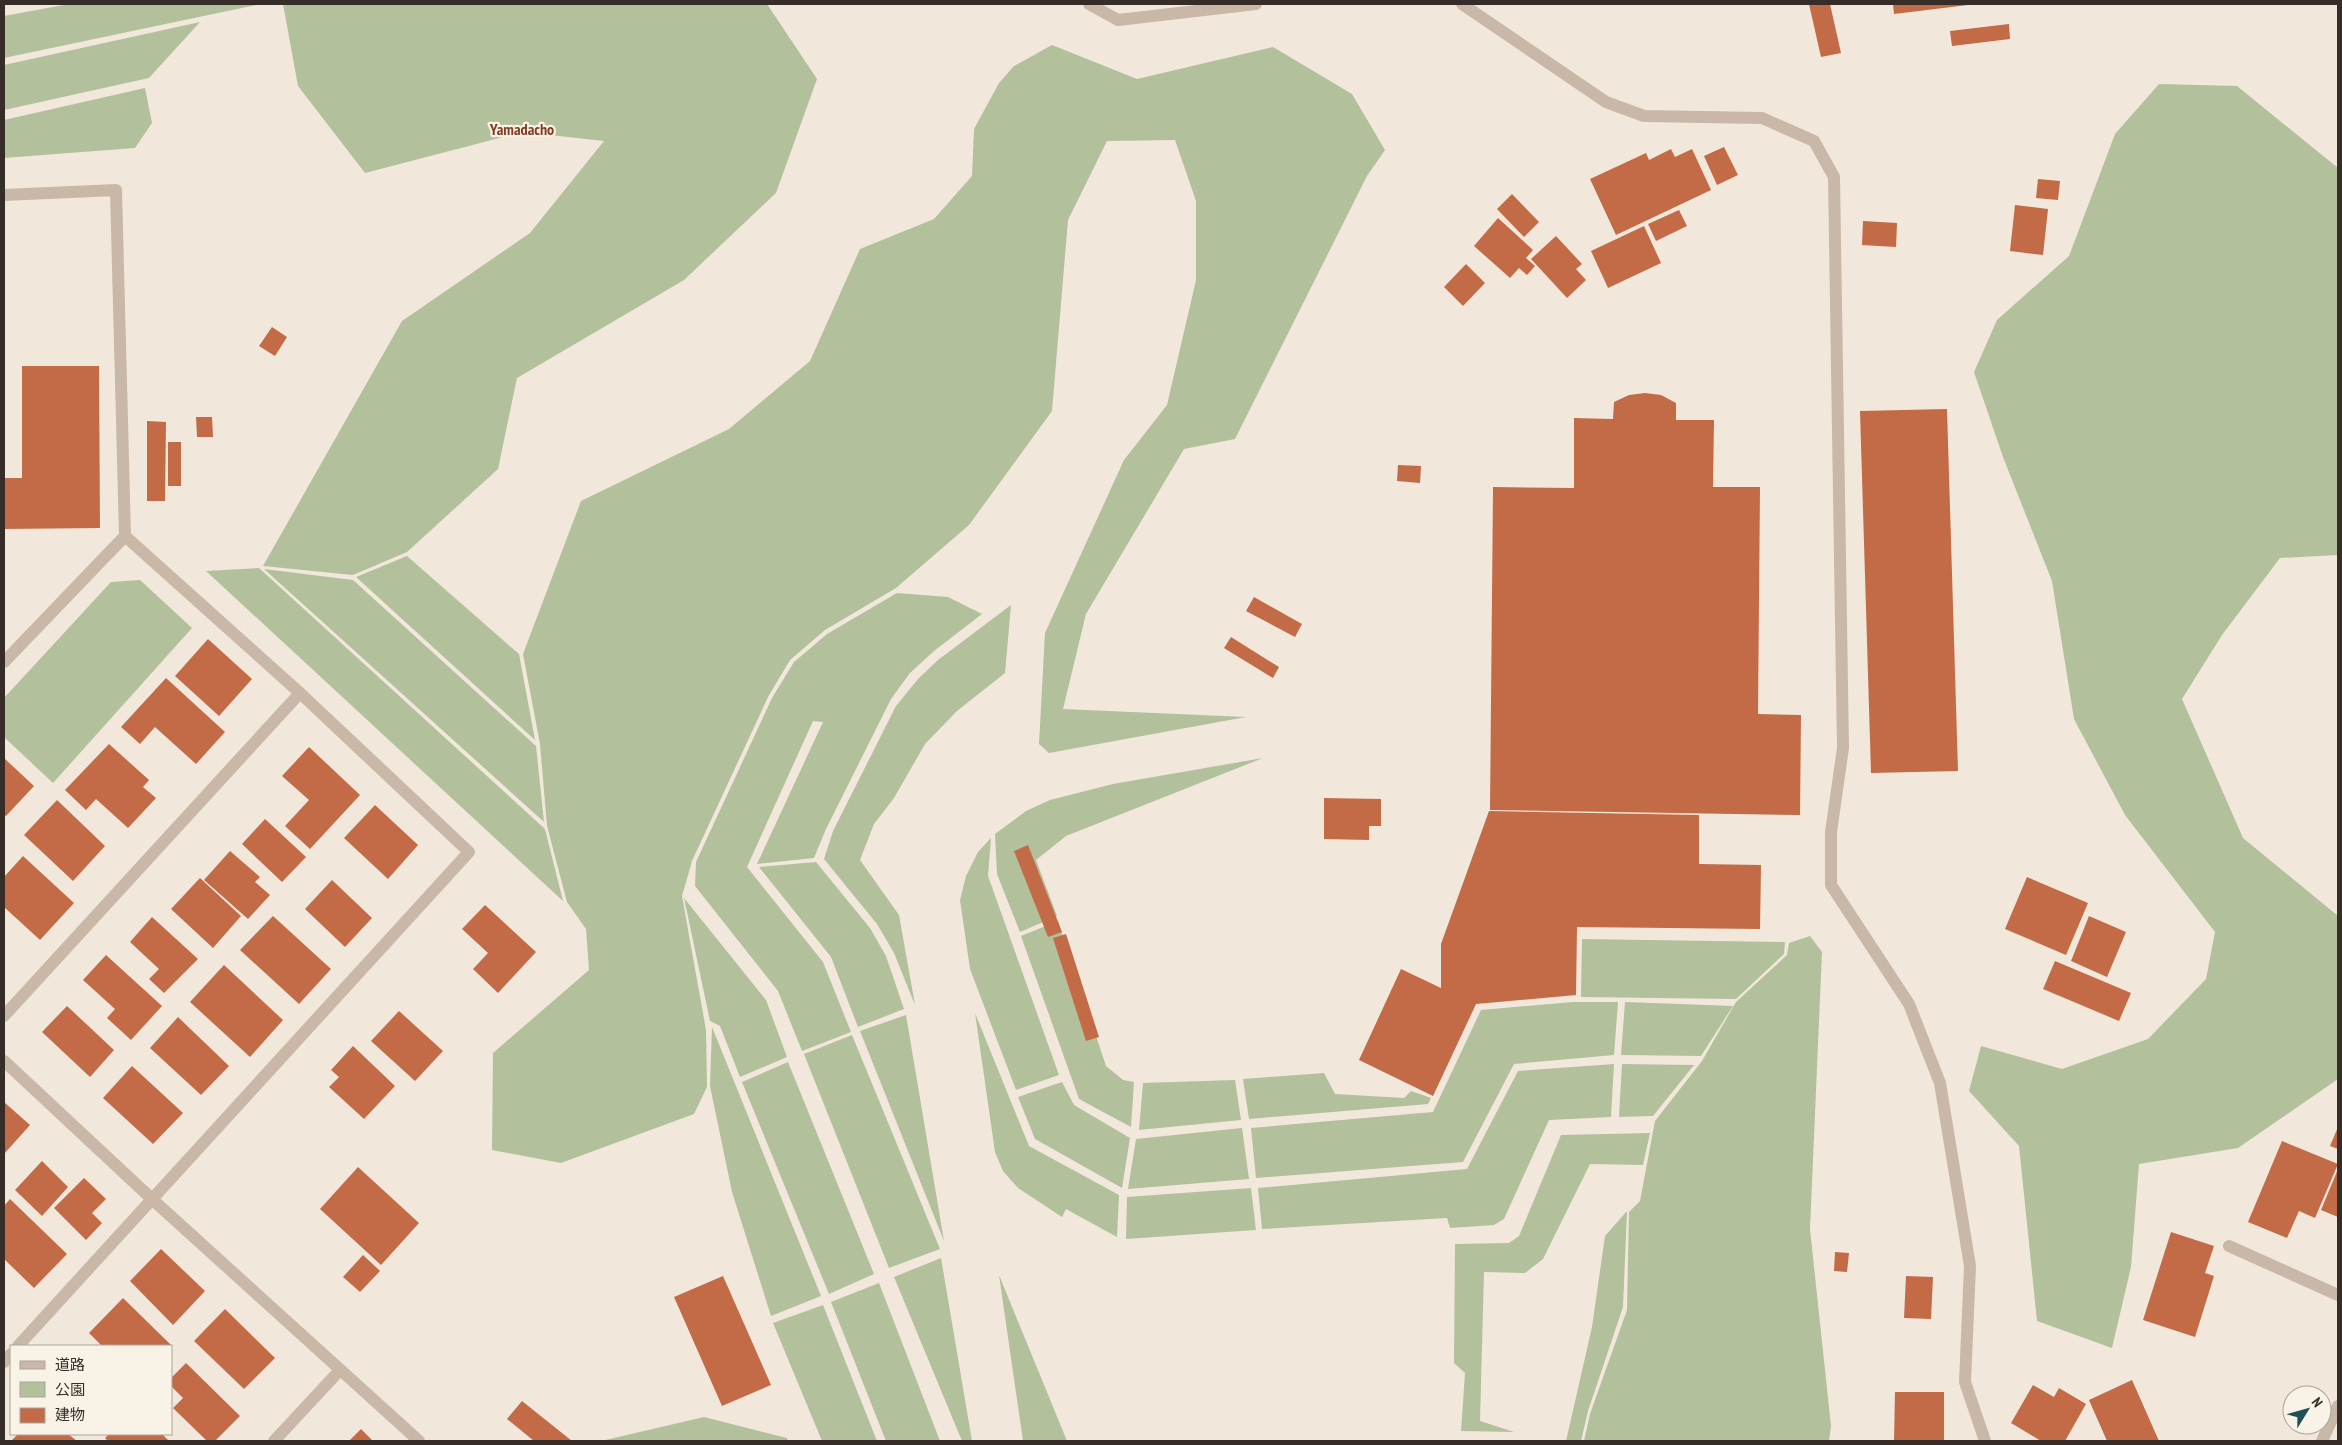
<svg xmlns="http://www.w3.org/2000/svg" width="2342" height="1445" font-family="'PT Sans Narrow','Noto Sans JP',sans-serif">
<rect width="100%" height="100%" fill="#f1e8db"/>
<!-- green -->
<g fill="#b2c09c">
<path d="M 69,4 L 261,4 L 4,58 L 4,16 Z"/>
<path d="M 283,4 L 767,4 L 817,79 L 776,193 L 684,280 L 517,378 L 498,469 L 407,552 L 353,575 L 263,566 L 402,321 L 530,233 L 604,141 L 523,132 L 365,173 L 298,86 Z"/>
<path d="M 200,22 L 149,78 L 4,110 L 4,65 Z"/>
<path d="M 1052,45 L 1137,79 L 1273,47 L 1352,94 L 1385,150 L 1367,176 L 1235,439 L 1184,449 L 1086,614 L 1063,709 L 1246,717 L 1049,753 L 1039,744 L 1045,633 L 1124,460 L 1167,405 L 1196,280 L 1196,201 L 1175,140 L 1107,141 L 1068,220 L 1052,411 L 969,525 L 896,588 L 825,630 L 790,660 L 768,697 L 692,861 L 682,896 L 706,1030 L 707,1087 L 694,1114 L 561,1163 L 492,1150 L 493,1053 L 589,970 L 586,929 L 567,902 L 547,826 L 540,744 L 523,654 L 581,501 L 729,429 L 810,361 L 860,249 L 934,219 L 972,176 L 974,129 L 999,83 L 1014,66 Z"/>
<path d="M 2159,84 L 2237,86 L 2338,168 L 2338,555 L 2280,558 L 2222,635 L 2182,699 L 2243,838 L 2338,916 L 2338,1079 L 2238,1148 L 2139,1164 L 2131,1267 L 2112,1348 L 2037,1321 L 2019,1146 L 1969,1091 L 1981,1046 L 2062,1069 L 2148,1039 L 2206,979 L 2215,932 L 2125,815 L 2074,719 L 2052,581 L 2003,457 L 1974,372 L 1997,320 L 2069,256 L 2115,134 Z"/>
<path d="M 145,88 L 152,123 L 135,148 L 4,158 L 4,120 Z"/>
<path d="M 407,556 L 519,654 L 535,740 L 356,577 Z"/>
<path d="M 259,568 L 545,829 L 563,901 L 206,571 Z"/>
<path d="M 264,569 L 353,580 L 536,746 L 544,822 Z"/>
<path d="M 140,580 L 192,628 L 53,783 L 4,737 L 4,698 L 111,582 Z"/>
<path d="M 897,593 L 948,597 L 982,614 L 934,651 L 910,673 L 891,699 L 826,829 L 814,858 L 757,864 L 823,722 L 813,721 L 747,867 L 823,962 L 851,1032 L 802,1051 L 778,991 L 695,886 L 696,862 L 772,698 L 794,662 L 827,634 Z"/>
<path d="M 1011,605 L 1005,673 L 957,711 L 925,744 L 894,798 L 874,824 L 860,860 L 899,915 L 915,1005 L 894,953 L 877,924 L 824,859 L 833,831 L 896,706 L 918,679 L 938,660 Z"/>
<path d="M 1263,758 L 1066,836 L 1036,860 L 1057,916 L 1020,932 L 997,874 L 995,834 L 1026,811 L 1050,800 L 1113,784 Z"/>
<path d="M 991,838 L 988,876 L 1059,1075 L 1016,1090 L 970,969 L 960,900 L 966,876 L 978,852 Z"/>
<path d="M 816,862 L 870,928 L 886,956 L 904,1009 L 858,1027 L 831,957 L 759,867 Z"/>
<path d="M 684,898 L 766,1000 L 787,1057 L 740,1077 L 720,1026 L 710,1021 Z"/>
<path d="M 1058,921 L 1106,1066 L 1123,1080 L 1134,1082 L 1131,1127 L 1079,1099 L 1021,936 Z"/>
<path d="M 1810,936 L 1822,952 L 1810,1229 L 1831,1426 L 1829,1441 L 1584,1441 L 1590,1414 L 1627,1310 L 1629,1212 L 1640,1201 L 1655,1121 L 1702,1061 L 1736,1002 L 1787,955 L 1789,943 Z"/>
<path d="M 1582,939 L 1785,942 L 1784,954 L 1736,999 L 1581,997 Z"/>
<path d="M 1573,1002 L 1618,1002 L 1614,1055 L 1514,1064 L 1463,1162 L 1256,1178 L 1251,1128 L 1433,1112 L 1481,1010 Z"/>
<path d="M 1625,1002 L 1733,1006 L 1701,1056 L 1621,1055 Z"/>
<path d="M 975,1013 L 1029,1146 L 1119,1195 L 1117,1237 L 1066,1209 L 1062,1217 L 1018,1188 L 1003,1171 L 995,1152 Z"/>
<path d="M 906,1015 L 944,1241 L 860,1031 Z"/>
<path d="M 712,1027 L 821,1296 L 771,1316 L 732,1192 L 710,1086 Z"/>
<path d="M 852,1035 L 940,1249 L 889,1268 L 804,1054 Z"/>
<path d="M 788,1062 L 874,1274 L 829,1294 L 742,1082 Z"/>
<path d="M 1614,1064 L 1611,1117 L 1549,1120 L 1504,1219 L 1494,1225 L 1450,1228 L 1447,1218 L 1262,1229 L 1258,1188 L 1467,1169 L 1518,1071 Z"/>
<path d="M 1622,1064 L 1694,1065 L 1653,1116 L 1619,1117 Z"/>
<path d="M 1324,1073 L 1335,1094 L 1404,1098 L 1411,1091 L 1431,1098 L 1428,1104 L 1249,1119 L 1243,1079 Z"/>
<path d="M 1235,1080 L 1241,1120 L 1139,1130 L 1143,1083 Z"/>
<path d="M 1062,1082 L 1074,1105 L 1130,1138 L 1122,1188 L 1035,1139 L 1018,1097 Z"/>
<path d="M 1242,1128 L 1249,1179 L 1128,1189 L 1136,1139 Z"/>
<path d="M 1650,1133 L 1643,1165 L 1590,1164 L 1543,1259 L 1525,1273 L 1484,1272 L 1480,1421 L 1514,1432 L 1461,1431 L 1465,1373 L 1454,1363 L 1455,1244 L 1509,1243 L 1519,1236 L 1561,1135 Z"/>
<path d="M 1251,1188 L 1256,1230 L 1126,1239 L 1127,1197 Z"/>
<path d="M 1627,1211 L 1623,1307 L 1588,1411 L 1581,1441 L 1566,1441 L 1592,1327 L 1605,1236 Z"/>
<path d="M 941,1258 L 972,1441 L 962,1441 L 894,1277 Z"/>
<path d="M 999,1275 L 1067,1441 L 1023,1441 Z"/>
<path d="M 879,1283 L 940,1441 L 886,1441 L 831,1302 Z"/>
<path d="M 823,1305 L 877,1441 L 822,1441 L 773,1323 Z"/>
<path d="M 704,1417 L 787,1438 L 788,1441 L 601,1441 Z"/>
</g>
<!-- building -->
<g fill="#c36a47">
<path d="M 1809,4 L 1830,4 L 1841,53 L 1821,57 Z"/>
<path d="M 1893,4 L 1968,4 L 1968,5 L 1894,14 Z"/>
<path d="M 2009,24 L 2010,39 L 1952,46 L 1950,31 Z"/>
<path d="M 1724,147 L 1738,175 L 1717,185 L 1704,156 Z"/>
<path d="M 1671,149 L 1675,157 L 1692,149 L 1711,190 L 1616,235 L 1590,179 L 1646,153 L 1649,160 Z"/>
<path d="M 2038,179 L 2060,181 L 2058,200 L 2036,198 Z"/>
<path d="M 1512,194 L 1539,222 L 1524,237 L 1497,209 Z"/>
<path d="M 2015,205 L 2048,209 L 2043,255 L 2010,251 Z"/>
<path d="M 1679,210 L 1687,226 L 1656,241 L 1648,224 Z"/>
<path d="M 1498,218 L 1533,250 L 1526,258 L 1535,266 L 1527,275 L 1519,268 L 1510,278 L 1474,246 Z"/>
<path d="M 1863,221 L 1897,223 L 1896,247 L 1862,245 Z"/>
<path d="M 1644,226 L 1661,263 L 1608,288 L 1591,251 Z"/>
<path d="M 1556,236 L 1582,264 L 1576,269 L 1586,280 L 1567,298 L 1531,259 Z"/>
<path d="M 1466,264 L 1485,283 L 1463,306 L 1444,287 Z"/>
<path d="M 272,327 L 287,337 L 275,356 L 259,346 Z"/>
<path d="M 22,366 L 99,366 L 100,528 L 4,529 L 4,478 L 22,478 Z"/>
<path d="M 1645,393 L 1661,395 L 1676,403 L 1676,420 L 1714,420 L 1713,487 L 1760,487 L 1758,714 L 1801,715 L 1800,815 L 1490,810 L 1493,487 L 1574,488 L 1574,418 L 1613,419 L 1614,402 L 1629,395 Z"/>
<path d="M 1947,409 L 1958,771 L 1871,773 L 1860,411 Z"/>
<path d="M 196,417 L 212,417 L 213,437 L 197,437 Z"/>
<path d="M 147,421 L 166,422 L 165,501 L 147,501 Z"/>
<rect x="168" y="442" width="13" height="44"/>
<path d="M 1398,465 L 1421,466 L 1420,483 L 1397,481 Z"/>
<path d="M 1254,597 L 1302,624 L 1295,637 L 1246,611 Z"/>
<path d="M 1231,637 L 1279,667 L 1273,678 L 1224,648 Z"/>
<path d="M 208,639 L 252,679 L 219,716 L 175,676 Z"/>
<path d="M 166,678 L 225,732 L 196,764 L 155,727 L 140,744 L 121,727 Z"/>
<path d="M 109,744 L 149,780 L 143,787 L 156,798 L 128,828 L 96,799 L 86,810 L 65,790 Z"/>
<path d="M 309,747 L 360,795 L 310,849 L 285,826 L 309,800 L 282,776 Z"/>
<path d="M 4,758 L 34,786 L 6,816 L 4,815 Z"/>
<path d="M 1324,798 L 1381,799 L 1381,826 L 1369,826 L 1369,840 L 1324,839 Z"/>
<path d="M 57,800 L 105,846 L 73,881 L 24,835 Z"/>
<path d="M 375,805 L 418,845 L 388,879 L 344,838 Z"/>
<path d="M 1489,811 L 1699,815 L 1699,864 L 1761,865 L 1760,929 L 1577,927 L 1576,995 L 1476,1004 L 1433,1096 L 1359,1060 L 1401,969 L 1441,988 L 1441,944 Z"/>
<path d="M 265,819 L 306,857 L 282,882 L 242,844 Z"/>
<path d="M 1028,845 L 1062,932 L 1048,937 L 1014,851 Z"/>
<path d="M 230,851 L 260,877 L 255,882 L 270,895 L 248,919 L 204,880 Z"/>
<path d="M 23,856 L 74,903 L 40,940 L 4,907 L 4,877 Z"/>
<path d="M 2027,877 L 2088,903 L 2066,955 L 2005,929 Z"/>
<path d="M 200,878 L 241,916 L 213,948 L 171,909 Z"/>
<path d="M 332,880 L 372,918 L 345,947 L 305,909 Z"/>
<path d="M 485,905 L 536,952 L 498,993 L 473,969 L 488,953 L 462,929 Z"/>
<path d="M 273,916 L 331,969 L 299,1004 L 240,950 Z"/>
<path d="M 2089,916 L 2126,932 L 2107,977 L 2071,961 Z"/>
<path d="M 152,917 L 198,959 L 164,993 L 149,979 L 159,969 L 130,942 Z"/>
<path d="M 1066,934 L 1099,1037 L 1086,1041 L 1053,938 Z"/>
<path d="M 106,955 L 162,1006 L 131,1040 L 107,1018 L 115,1009 L 83,980 Z"/>
<path d="M 2055,961 L 2131,993 L 2119,1021 L 2043,989 Z"/>
<path d="M 224,965 L 283,1020 L 250,1057 L 190,1002 Z"/>
<path d="M 67,1006 L 114,1050 L 90,1077 L 42,1032 Z"/>
<path d="M 399,1011 L 443,1051 L 415,1081 L 371,1041 Z"/>
<path d="M 178,1017 L 229,1066 L 201,1095 L 150,1048 Z"/>
<path d="M 353,1046 L 395,1086 L 364,1119 L 329,1087 L 339,1077 L 331,1070 Z"/>
<path d="M 132,1066 L 183,1113 L 153,1144 L 103,1098 Z"/>
<path d="M 4,1102 L 30,1125 L 4,1154 Z"/>
<path d="M 2338,1127 L 2338,1149 L 2330,1146 Z"/>
<path d="M 2282,1141 L 2338,1164 L 2315,1218 L 2299,1211 L 2287,1238 L 2248,1222 Z"/>
<path d="M 42,1161 L 68,1187 L 42,1216 L 15,1190 Z"/>
<path d="M 358,1167 L 419,1223 L 381,1265 L 320,1209 Z"/>
<path d="M 2338,1169 L 2338,1217 L 2321,1210 Z"/>
<path d="M 84,1178 L 106,1199 L 92,1213 L 102,1223 L 86,1240 L 54,1208 Z"/>
<path d="M 10,1199 L 67,1254 L 34,1288 L 4,1259 L 4,1206 Z"/>
<path d="M 2171,1232 L 2214,1246 L 2205,1273 L 2214,1276 L 2195,1337 L 2143,1320 Z"/>
<path d="M 161,1249 L 205,1291 L 173,1325 L 130,1281 Z"/>
<path d="M 1835,1252 L 1849,1253 L 1847,1272 L 1834,1271 Z"/>
<path d="M 363,1255 L 380,1271 L 360,1292 L 343,1277 Z"/>
<path d="M 723,1276 L 771,1385 L 722,1406 L 674,1297 Z"/>
<path d="M 1906,1276 L 1933,1277 L 1931,1319 L 1904,1318 Z"/>
<path d="M 123,1298 L 171,1345 L 170,1346 L 102,1346 L 89,1333 Z"/>
<path d="M 225,1309 L 275,1358 L 244,1389 L 194,1341 Z"/>
<path d="M 186,1363 L 240,1416 L 215,1441 L 207,1441 L 173,1408 L 183,1398 L 171,1386 L 171,1378 Z"/>
<path d="M 2132,1380 L 2159,1441 L 2107,1441 L 2089,1400 Z"/>
<path d="M 2033,1385 L 2054,1397 L 2059,1388 L 2086,1404 L 2065,1441 L 2041,1441 L 2011,1423 Z"/>
<path d="M 1895,1392 L 1944,1392 L 1944,1441 L 1894,1441 Z"/>
<path d="M 522,1401 L 572,1441 L 534,1441 L 507,1419 Z"/>
<path d="M 361,1429 L 373,1441 L 349,1441 Z"/>
<path d="M 18,1434 L 68,1434 L 77,1441 L 11,1441 Z"/>
<path d="M 109,1434 L 162,1434 L 169,1441 L 108,1441 L 105,1438 Z"/>
</g>
<g fill="none" stroke-linecap="round" stroke-linejoin="round">
<!-- minor -->
<g stroke="#c9b8a7" stroke-width="12">
<path d="M 1089,4 L 1118,20 L 1256,4"/>
<path d="M 1462,4 L 1606,102 L 1644,116 L 1762,118 L 1814,141 L 1834,177 L 1843,748 L 1831,832 L 1831,885 L 1909,1004 L 1940,1083 L 1970,1266 L 1965,1382 L 1985,1441"/>
<path d="M 4,195 L 116,190 L 125,536 L 4,662"/>
<path d="M 4,1016 L 300,693"/>
<path d="M 4,1061 L 153,1200 L 419,1441"/>
<path d="M 2229,1246 L 2338,1295"/>
<path d="M 18,1346 L 469,852 L 300,693 L 125,536"/>
<path d="M 4,1362 L 11,1354"/>
<path d="M 274,1441 L 340,1370"/>
<path d="M 2322,1441 L 2338,1406"/>
</g>
</g>
<g text-anchor="middle" dominant-baseline="central" stroke-width="4.5" stroke-linejoin="round" paint-order="stroke">
<!-- neighbourhood labels -->
<g font-size="16" font-weight="bold" fill="#833d23" stroke="#f9f2e7">
<text x="522" y="129">Yamadacho</text>
</g>
</g>
<!-- border -->
<rect width="2342" height="1445" fill="none" stroke="#362d28" stroke-width="10"/>
<!-- legend -->
<rect x="10" y="1345" width="162" height="90" fill="#f9f2e7" stroke="#aba39b"/>
<rect x="20" y="1361" width="25" height="8" fill="#c9b8a7" stroke="#aba39b"/>
<text x="55" y="1370" font-size="15" fill="#362d28">道路</text>
<rect x="20" y="1382" width="25" height="15" fill="#b2c09c" stroke="#aba39b"/>
<text x="55" y="1395" font-size="15" fill="#362d28">公園</text>
<rect x="20" y="1408" width="25" height="15" fill="#c36a47" stroke="#aba39b"/>
<text x="55" y="1420" font-size="15" fill="#362d28">建物</text>
<!-- north arrow -->
<g transform="translate(2307 1410) rotate(53)"><circle r="24" fill="#f9f2e7" stroke="#aba39b"/>
<path d="M0-4L9 19L0 12L-9 19Z" fill="#1e5056"/>
<text y="-8" font-size="14" font-weight="bold" text-anchor="middle" fill="#362d28">N</text>
</g>
</svg>
